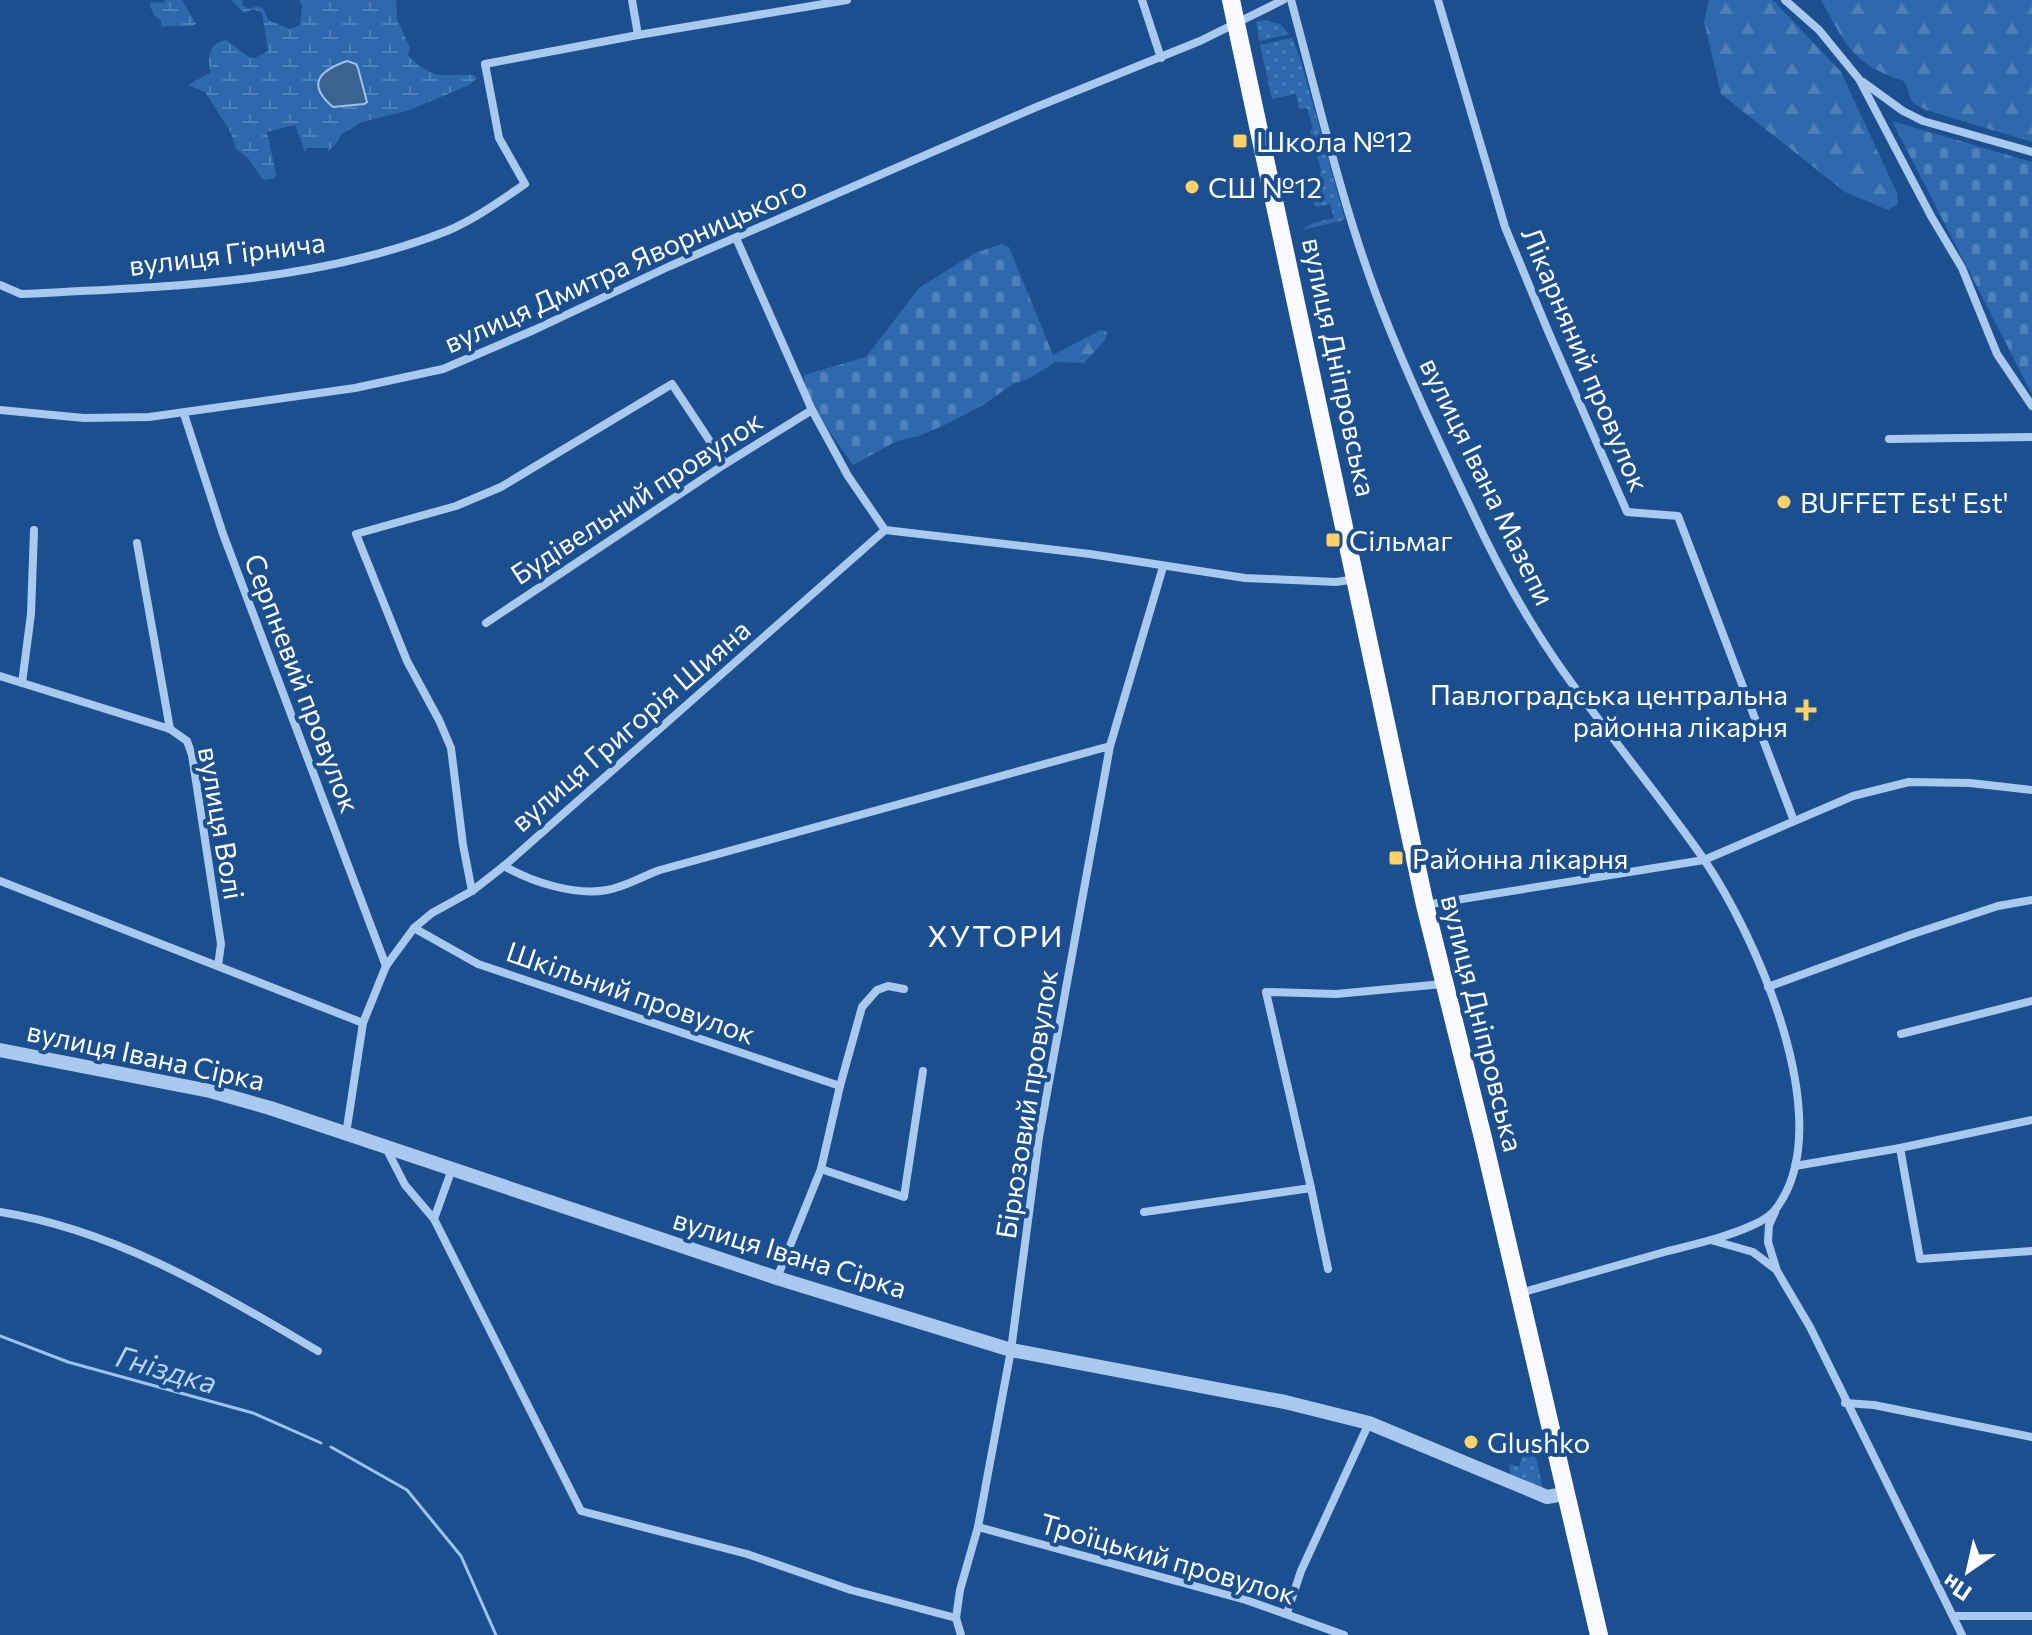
<svg xmlns="http://www.w3.org/2000/svg" width="2032" height="1635" font-family="Commissioner,sans-serif">
<defs>
<pattern id="grass-dots" width="8" height="8" patternUnits="userSpaceOnUse" patternTransform="scale(2)"><rect width="8" height="8" fill="#2e69ad"/><path d="M2 2h.1M6 6h.1" fill="none" stroke="#4d80b9" stroke-width="1.8" stroke-linecap="round"/></pattern>
<pattern id="forest-firs" width="22" height="20" patternUnits="userSpaceOnUse" patternTransform="scale(2)"><rect width="22" height="20" fill="#2e69ad"/><path d="M5 1l3.5 6h-7zM16 11l3.5 6h-7z" fill="#4d80b9"/></pattern>
<pattern id="wetland-marsh" width="20" height="14" patternUnits="userSpaceOnUse" patternTransform="scale(2)"><rect width="20" height="14" fill="#2e69ad"/><path d="M1 5h8M5 5V1M11 12h8M15 12V8" fill="none" stroke="#4d80b9"/></pattern>
<pattern id="cemetery-stones" width="16" height="16" patternUnits="userSpaceOnUse" patternTransform="scale(2)"><rect width="16" height="16" fill="#2e69ad"/><path d="M2 7V4a2 2 0 0 1 4 0v3zM10 15v-3a2 2 0 0 1 4 0v3z" fill="#4d80b9"/></pattern>
</defs>
<rect width="100%" height="100%" fill="#1b4f8f"/>
<!-- grass -->
<g fill="url(#grass-dots)">
<path d="M 1264,20 L 1280,24 L 1289,34 L 1259,41 L 1256,22 Z"/>
<path d="M 1292,38 L 1300,58 L 1345,220 L 1302,230 L 1313,223 L 1334,218 L 1330,204 L 1317,207 L 1313,204 L 1321,170 L 1310,130 L 1313,129 L 1307,108 L 1299,109 L 1296,94 L 1272,99 L 1260,45 Z"/>
<path d="M 1531,1435 L 1543,1489 L 1511,1476 L 1509,1464 L 1519,1467 L 1524,1450 L 1514,1446 L 1519,1437 Z"/>
</g>
<!-- forest -->
<g fill="url(#forest-firs)">
<path d="M 1709,0 L 1773,0 L 1841,72 L 1897,193 L 1898,204 L 1888,210 L 1845,192 L 1721,94 L 1704,21 Z"/>
<path d="M 1821,0 L 2032,0 L 2032,142 L 1926,110 C 1903,99 1914,98 1904,81 C 1852,64 1846,45 1821,0 Z"/>
<path d="M 1101,330 L 1107,332 L 1105,340 L 1084,363 L 1056,362 L 1053,355 Z"/>
</g>
<!-- wetland -->
<g fill="url(#wetland-marsh)" fill-rule="evenodd">
<path d="M 166,0 L 182,0 L 196,24 C 184,29 173,24 161,27 L 161,21 L 154,15 L 150,6 L 151,2 L 163,3 Z"/>
<path d="M 231,0 L 242,0 L 243,6 L 249,9 L 258,6 L 263,8 L 268,20 L 290,29 L 300,25 L 302,6 L 299,0 L 396,0 L 397,19 L 410,48 L 408,56 C 437,81 436,74 473,75 L 477,78 L 469,85 L 410,110 L 362,122 L 342,134 L 335,145 L 327,152 L 329,148 L 306,148 L 305,152 L 295,125 L 267,132 L 276,174 L 275,178 L 263,180 L 248,158 L 236,149 L 230,131 L 205,92 L 188,85 L 210,73 C 208,57 207,44 226,40 L 249,57 L 255,58 L 268,51 L 262,13 L 253,9 L 244,13 ZM 347,62 L 358,68 L 367,102 L 364,104 L 338,107 L 325,72 Z"/>
</g>
<!-- cemetery -->
<g fill="url(#cemetery-stones)">
<path d="M 1892,121 L 2032,162 L 2032,394 Z"/>
<path d="M 1002,244 L 1009,247 L 1056,362 L 1028,379 L 1013,384 L 983,405 L 949,423 L 919,436 L 897,441 L 853,465 C 838,442 804,402 804,375 L 866,357 L 919,288 L 975,253 Z"/>
</g>
<!-- water -->
<path fill="#3c6290" stroke="#9cc4f0" stroke-width="2" d="M 347,61 L 356,64 L 358,68 L 367,102 L 364,104 L 333,107 C 306,84 319,71 347,61 Z"/>
<g fill="none" stroke-linecap="round" stroke-linejoin="round">
<!-- stream -->
<g stroke="#9cc4f0" stroke-width="3">
<path d="M 0,1336 L 68,1362 L 253,1413 L 321,1443"/>
<path d="M 331,1447 L 407,1490 L 461,1556 L 496,1635"/>
</g>
<!-- minor -->
<g stroke="#a9c9ee" stroke-width="8">
<path d="M 632,0 L 638,35"/>
<path d="M 1142,0 L 1161,58"/>
<path d="M 1291,0 C 1319,103 1343,210 1382,310 C 1408,377 1440,444 1471,509 C 1496,563 1524,615 1558,664 C 1604,730 1657,792 1703,858 C 1755,934 1839,1120 1778,1206 C 1773,1214 1762,1221 1753,1225 C 1727,1237 1696,1244 1668,1251 C 1619,1265 1570,1279 1520,1293"/>
<path d="M 1438,0 L 1505,227 L 1548,331 L 1627,512 L 1678,516 L 1794,821"/>
<path d="M 1785,0 L 1819,30 L 1859,79 L 1931,216 L 1962,268 L 1997,354 L 2032,406"/>
<path d="M 1863,82 L 1903,111 L 1923,121 L 2032,152"/>
<path d="M 736,238 L 812,410 L 848,476 L 885,530"/>
<path d="M 0,285 L 21,294 C 163,287 312,284 447,231 C 475,219 500,201 525,184 L 499,138 L 485,64 L 638,35 L 847,0"/>
<path d="M 0,410 L 84,418 L 149,417 L 355,388 L 443,369 L 534,330 L 670,266 L 1034,108 L 1200,41 L 1283,0"/>
<path d="M 184,414 L 223,534 L 386,966"/>
<path d="M 1889,439 L 2032,437"/>
<path d="M 137,543 L 170,729"/>
<path d="M 486,623 L 725,464 L 812,410"/>
<path d="M 0,676 L 170,729 L 187,741 L 192,755 L 221,944 L 218,966"/>
<path d="M 22,683 L 31,614 L 34,530"/>
<path d="M 1110,746 L 1163,567"/>
<path d="M 504,866 C 532,882 575,896 607,890 C 625,887 643,876 660,870 L 1110,746 L 1039,1137 L 1011,1350 L 978,1527 L 960,1590 L 956,1618"/>
<path d="M 0,881 L 363,1023 L 386,966 L 414,928 L 432,913 L 472,891 L 504,866 L 885,530 L 1090,554 L 1245,578 L 1336,582 L 1356,579"/>
<path d="M 472,891 L 463,845 L 451,748 L 439,720 L 407,661 L 356,534 L 456,506 L 501,487 L 672,384 L 725,464"/>
<path d="M 1425,905 L 1704,860 L 1853,796 L 1909,782 L 1970,783 L 2032,790"/>
<path d="M 414,928 L 478,964 L 840,1086"/>
<path d="M 1768,987 L 1910,935 L 1998,906 L 2032,900"/>
<path d="M 1901,1034 L 2032,1001"/>
<path d="M 346,1134 L 363,1023"/>
<path d="M 386,1148 L 405,1185 L 434,1219 L 581,1511 L 747,1554 L 851,1590 L 956,1618 L 961,1635"/>
<path d="M 1900,1148 L 1920,1259 L 2032,1251"/>
<path d="M 1795,1166 L 1900,1148 L 2032,1120"/>
<path d="M 821,1169 L 904,1197 L 923,1071"/>
<path d="M 1311,1188 L 1266,992 L 1336,994 L 1443,984"/>
<path d="M 0,1212 C 116,1230 219,1293 318,1351"/>
<path d="M 1144,1212 L 1311,1188 L 1328,1269"/>
<path d="M 1775,1212 L 1769,1225 L 1768,1242 L 1777,1271 L 1810,1327 L 1962,1635"/>
<path d="M 434,1219 L 452,1169"/>
<path d="M 1711,1240 L 1753,1252 L 1774,1268"/>
<path d="M 777,1278 L 821,1169 L 840,1086 L 862,1007 L 877,990 L 888,986 L 904,989"/>
<path d="M 1845,1403 L 1874,1405 L 2032,1437"/>
<path d="M 978,1527 L 1246,1600 L 1344,1635"/>
<path d="M 1287,1613 L 1301,1571 L 1369,1423"/>
<path d="M 1954,1616 L 2032,1616"/>
</g>
<!-- tertiary -->
<path stroke="#a9c9ee" stroke-width="14" d="M 0,1050 L 210,1091 L 270,1108 L 777,1278 L 1011,1350 L 1285,1402 L 1369,1423 L 1547,1497 L 1564,1494"/>
<!-- trunk -->
<path stroke="#f8faff" stroke-width="18" d="M 1231,0 L 1425,905 L 1483,1138 L 1599,1635"/>
</g>
<!-- markers -->
<g fill="#ffd166" stroke="#1b4f8f" stroke-width="3">
<rect x="1232" y="133" width="16" height="16" rx="4"/>
<circle cx="1192" cy="187" r="8"/>
<circle cx="1784" cy="502" r="8"/>
<rect x="1325" y="532" width="16" height="16" rx="4"/>
<path d="M1802 698h8v8h8v8h-8v8h-8v-8h-8v-8h8z"/>
<rect x="1388" y="850" width="16" height="16" rx="4"/>
<circle cx="1471" cy="1442" r="8"/>
</g>
<g text-anchor="middle" dominant-baseline="central" stroke-width="8" stroke-linejoin="round" paint-order="stroke">
<!-- poi labels -->
<g font-size="28" fill="#fff" stroke="#1b4f8f" text-anchor="start">
<text x="1256" y="141">Школа №12</text>
<text x="1208" y="187">СШ №12</text>
<text x="1800" y="502">BUFFET Est' Est'</text>
<text x="1349" y="540">Сільмаг</text>
<text x="1788" y="694" text-anchor="end">Павлоградська центральна<tspan x="1788" dy="32">районна лікарня</tspan></text>
<text x="1412" y="858">Районна лікарня</text>
<text x="1487" y="1442">Glushko</text>
</g>
<!-- street labels -->
<g font-size="28" fill="#fff" stroke="#1b4f8f">
<text transform="translate(227 253) rotate(-7)">вулиця Гірнича</text>
<text transform="translate(625 264) rotate(-24)">вулиця Дмитра Яворницького</text>
<text transform="translate(1586 359) rotate(67)">Лікарняний провулок</text>
<text transform="translate(1340 367) rotate(78)">вулиця Дніпровська</text>
<text transform="translate(1488 481) rotate(64)">вулиця Івана Мазепи</text>
<text transform="translate(636 497) rotate(-33)">Будівельний провулок</text>
<text transform="translate(303 683) rotate(69)">Серпневий провулок</text>
<text transform="translate(630 725) rotate(-41)">вулиця Григорія Шияна</text>
<text transform="translate(222 823) rotate(80)">вулиця Волі</text>
<text transform="translate(631 992) rotate(19)">Шкільний провулок</text>
<text transform="translate(1483 1023) rotate(76)">вулиця Дніпровська</text>
<text transform="translate(146 1055) rotate(12)">вулиця Івана Сірка</text>
<text transform="translate(1026 1104) rotate(-81)">Бірюзовий провулок</text>
<text transform="translate(790 1253) rotate(17)">вулиця Івана Сірка</text>
<text transform="translate(1168 1558) rotate(16)">Троїцький провулок</text>
</g>
<!-- neighbourhood labels -->
<g font-size="30" letter-spacing="2" fill="#fff" stroke="#1b4f8f">
<text x="996" y="934">ХУТОРИ</text>
</g>
<!-- water labels -->
<g font-size="30" font-style="italic" fill="#b5d3f5" stroke="#1b4f8f">
<text transform="translate(167 1368) rotate(16)">Гніздка</text>
</g>
</g>
<!-- north arrow -->
<g transform="translate(1968 1571) rotate(214)" stroke="#1b4f8f" stroke-width="6" paint-order="stroke">
<path d="M0-6L14 30L0 20L-14 30Z" fill="#ffffff"/>
<text y="-12" font-size="22" font-weight="bold" text-anchor="middle" fill="#ffffff">Пн</text>
</g>
</svg>
